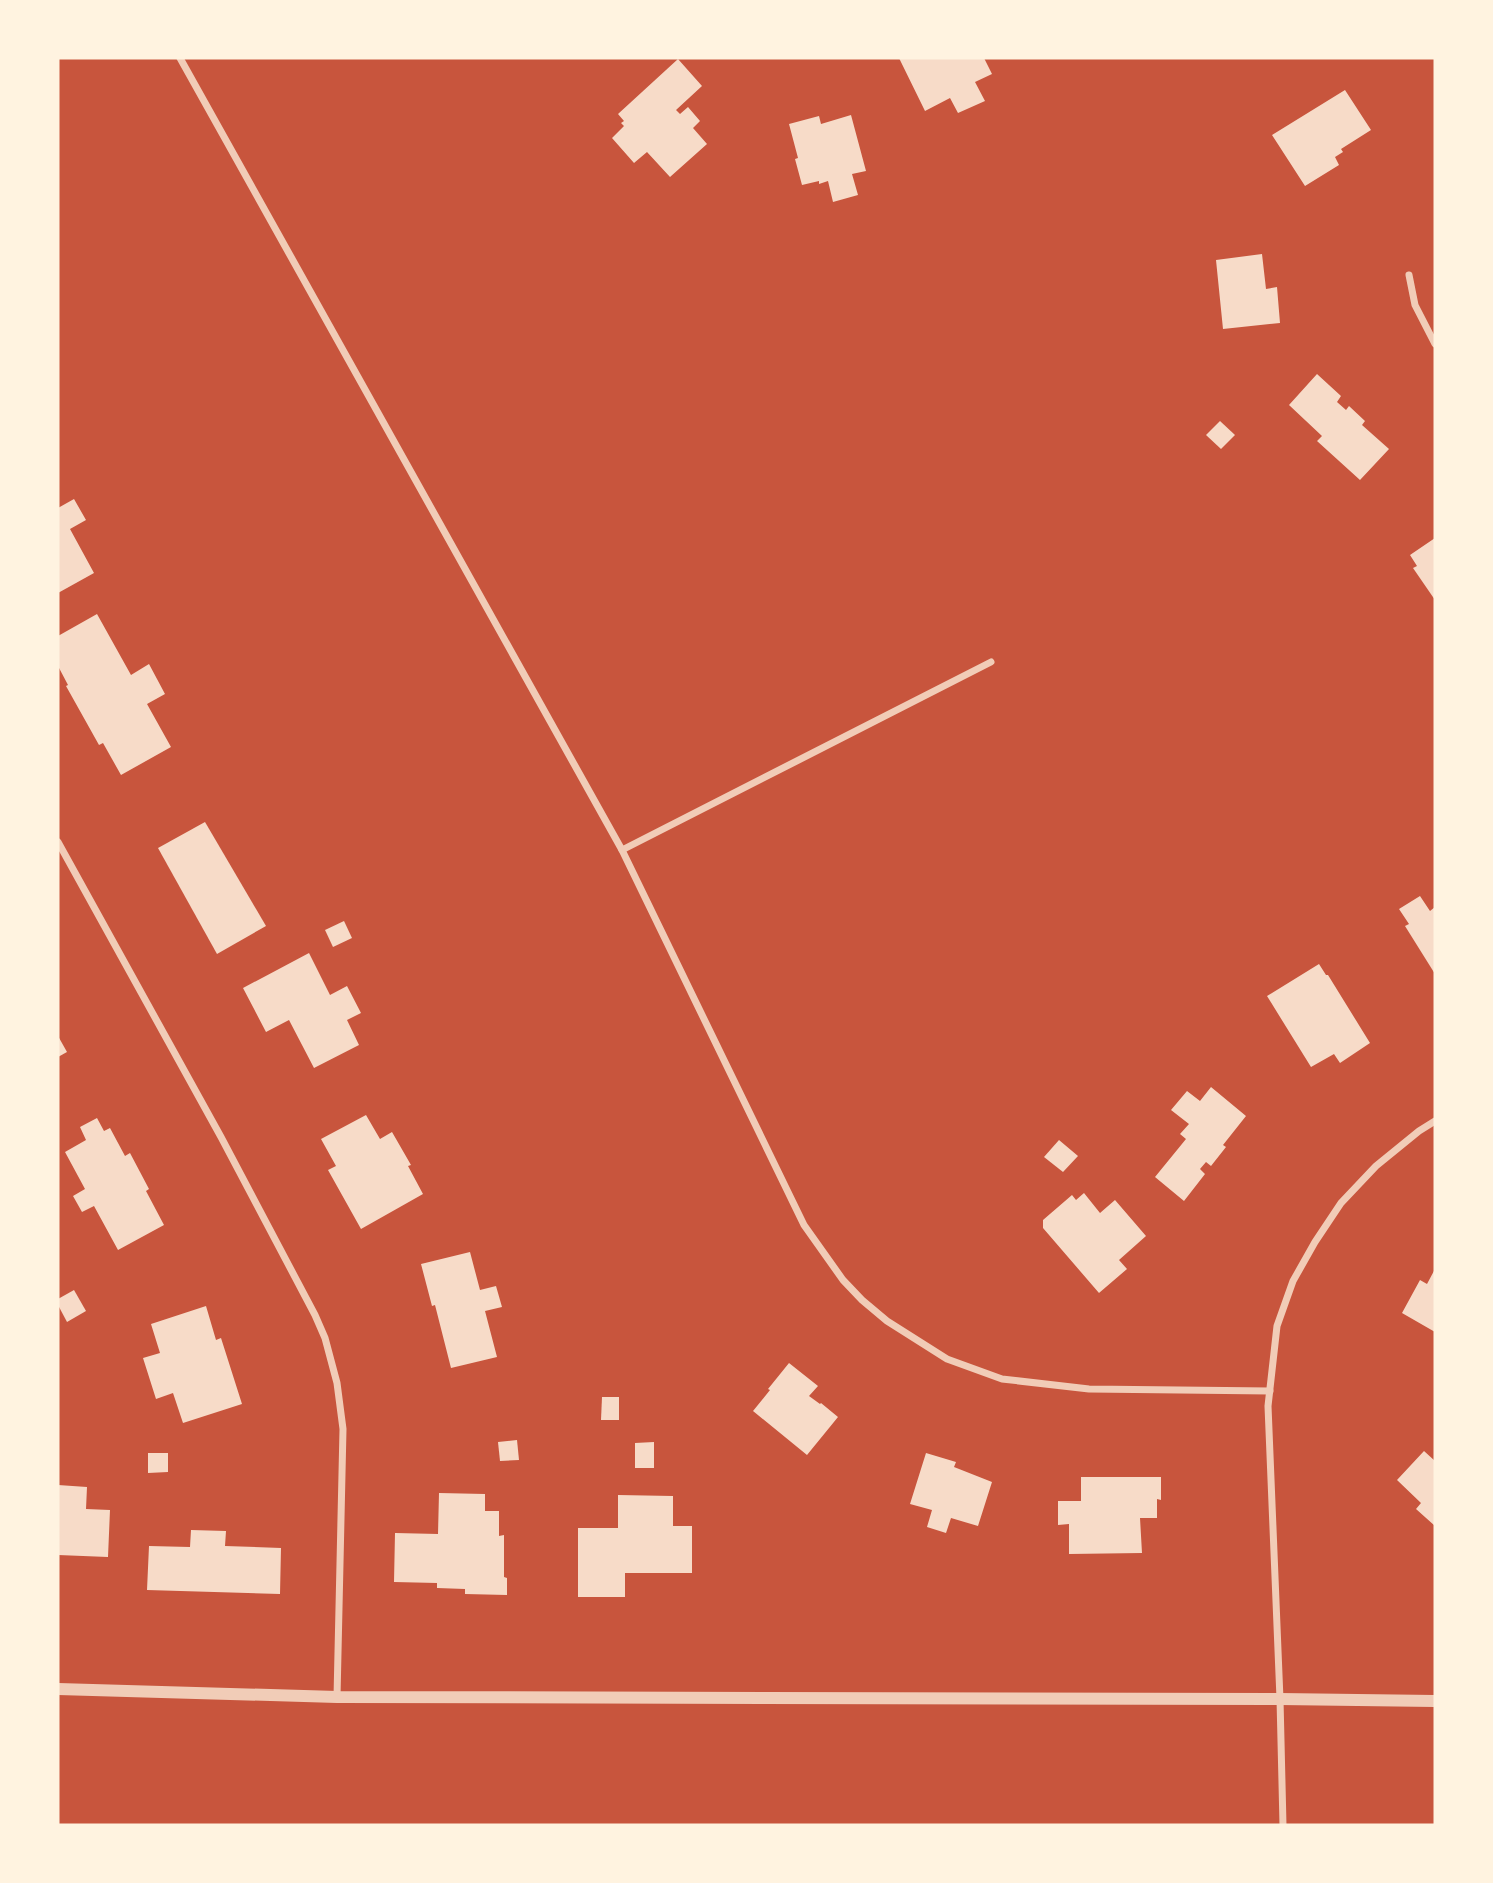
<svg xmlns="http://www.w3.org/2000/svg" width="1493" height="1883" font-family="Roboto,sans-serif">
<rect width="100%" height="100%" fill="#c8553d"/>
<!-- building -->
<g fill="#f7dbc8">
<path d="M 899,58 L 984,58 L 992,74 L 975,82 L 985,101 L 958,113 L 950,98 L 925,111 Z"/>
<path d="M 678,59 L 702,86 L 676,110 L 680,114 L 688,107 L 700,121 L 693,128 L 707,144 L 670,177 L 647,152 L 634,163 L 612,138 L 624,126 L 621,123 L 624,121 L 618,114 Z"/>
<path d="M 1345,90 L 1371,130 L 1341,149 L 1343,152 L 1335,157 L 1339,165 L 1305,186 L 1272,135 Z"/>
<path d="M 851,115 L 866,171 L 852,174 L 858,195 L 833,202 L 828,181 L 819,184 L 819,181 L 802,185 L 795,159 L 798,158 L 789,124 L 819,116 L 821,124 Z"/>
<path d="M 1262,254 L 1266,289 L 1277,287 L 1280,323 L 1223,329 L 1216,260 Z"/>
<path d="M 1317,374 L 1341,396 L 1337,402 L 1346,410 L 1349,406 L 1365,421 L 1362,425 L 1389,449 L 1360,480 L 1317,441 L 1322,436 L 1289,405 Z"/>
<path d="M 1220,421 L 1235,435 L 1221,449 L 1206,435 Z"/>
<path d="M 74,499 L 86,520 L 70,529 L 94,573 L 58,593 L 58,508 Z"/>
<path d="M 1435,538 L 1435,600 L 1413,568 L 1417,566 L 1410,555 Z"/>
<path d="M 97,614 L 131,675 L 149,664 L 165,694 L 147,704 L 171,747 L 121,775 L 103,743 L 99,745 L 66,686 L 68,685 L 58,666 L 58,636 Z"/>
<path d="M 205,822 L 266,926 L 217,954 L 158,848 Z"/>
<path d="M 1420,896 L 1430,911 L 1435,907 L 1435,974 L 1405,926 L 1409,924 L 1399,909 Z"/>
<path d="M 344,921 L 352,938 L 333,947 L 325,930 Z"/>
<path d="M 309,953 L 330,995 L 347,986 L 361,1013 L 347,1020 L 359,1045 L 314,1068 L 289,1020 L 266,1032 L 243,988 Z"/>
<path d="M 1319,964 L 1326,975 L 1328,975 L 1370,1043 L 1340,1063 L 1334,1054 L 1311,1067 L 1267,996 Z"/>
<path d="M 58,1036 L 67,1052 L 58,1057 Z"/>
<path d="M 1211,1087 L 1246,1116 L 1223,1145 L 1226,1147 L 1211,1166 L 1206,1162 L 1200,1169 L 1205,1174 L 1184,1201 L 1155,1177 L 1186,1139 L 1180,1134 L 1189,1124 L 1171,1110 L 1187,1091 L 1200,1101 Z"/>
<path d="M 366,1115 L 380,1139 L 392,1132 L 411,1165 L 408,1166 L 423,1194 L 361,1229 L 328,1170 L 336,1166 L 321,1139 Z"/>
<path d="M 97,1118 L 104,1131 L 110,1128 L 125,1156 L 130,1153 L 149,1189 L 146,1191 L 164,1225 L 118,1250 L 94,1206 L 82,1212 L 73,1196 L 85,1189 L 65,1152 L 86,1140 L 80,1127 Z"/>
<path d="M 1059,1140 L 1078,1156 L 1063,1172 L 1044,1157 Z"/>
<path d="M 1084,1193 L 1100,1213 L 1115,1200 L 1146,1236 L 1119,1260 L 1127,1269 L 1099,1293 L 1043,1228 L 1043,1220 L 1072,1195 L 1076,1200 Z"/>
<path d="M 470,1252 L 480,1290 L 496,1286 L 502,1307 L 485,1311 L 497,1357 L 451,1368 L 435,1305 L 432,1306 L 421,1264 Z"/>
<path d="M 1435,1269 L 1435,1332 L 1402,1313 L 1420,1280 L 1427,1284 Z"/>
<path d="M 74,1290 L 86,1311 L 67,1322 L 58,1305 L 58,1299 Z"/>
<path d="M 206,1306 L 216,1340 L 221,1338 L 242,1404 L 183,1423 L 173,1393 L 156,1399 L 143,1358 L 160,1353 L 151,1324 Z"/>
<path d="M 789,1363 L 818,1386 L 809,1396 L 820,1404 L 821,1403 L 838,1417 L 807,1455 L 753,1411 L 770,1390 L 768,1389 Z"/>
<path d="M 602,1397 L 619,1397 L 619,1420 L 601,1420 Z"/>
<path d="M 517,1440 L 519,1460 L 500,1461 L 498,1442 Z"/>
<path d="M 654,1442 L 654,1468 L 635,1468 L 635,1443 Z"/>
<path d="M 1424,1451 L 1435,1461 L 1435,1526 L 1416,1509 L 1421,1503 L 1397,1480 Z"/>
<path d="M 148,1453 L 168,1453 L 168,1472 L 148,1473 Z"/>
<path d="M 926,1453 L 956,1462 L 954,1467 L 992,1482 L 978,1526 L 951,1518 L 946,1533 L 927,1527 L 932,1510 L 910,1504 Z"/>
<path d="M 1081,1477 L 1161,1477 L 1161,1500 L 1157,1499 L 1157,1518 L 1140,1518 L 1142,1553 L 1069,1554 L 1069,1524 L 1058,1525 L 1058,1501 L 1081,1501 Z"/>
<path d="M 58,1485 L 87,1487 L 86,1509 L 110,1510 L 108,1557 L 58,1555 Z"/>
<path d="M 439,1493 L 485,1494 L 485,1511 L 499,1511 L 499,1536 L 504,1535 L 504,1577 L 507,1578 L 507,1595 L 465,1594 L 465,1589 L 437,1588 L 437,1583 L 394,1582 L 395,1533 L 438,1534 Z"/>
<path d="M 618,1495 L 673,1496 L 673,1526 L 692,1526 L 692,1573 L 625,1573 L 625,1597 L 578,1597 L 578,1528 L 618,1528 Z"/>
<path d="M 191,1530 L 226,1531 L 225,1546 L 281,1548 L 280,1594 L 147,1590 L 149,1546 L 190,1547 Z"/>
</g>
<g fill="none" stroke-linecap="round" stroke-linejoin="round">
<!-- minor -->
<g stroke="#f1ccb7" stroke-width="7">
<path d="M 180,58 L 622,850 L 804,1225 L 843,1280 L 862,1300 L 887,1321 L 947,1359 L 1002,1379 L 1089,1389 L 1270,1391"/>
<path d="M 1409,275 L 1415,305 L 1435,344"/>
<path d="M 58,842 L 221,1137 L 315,1315 L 325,1338 L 337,1383 L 343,1429 L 337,1697"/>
<path d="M 622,850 L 991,662"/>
<path d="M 1283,1825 L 1280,1699 L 1268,1406 L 1277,1326 L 1293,1281 L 1315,1242 L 1341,1203 L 1376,1166 L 1419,1131 L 1435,1121"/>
</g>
<!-- tertiary -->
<path stroke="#f1ccb7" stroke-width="12" d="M 58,1689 L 337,1697 L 1280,1699 L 1435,1701"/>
</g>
<!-- border -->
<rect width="1493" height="1883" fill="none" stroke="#fff3e0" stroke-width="119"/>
</svg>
